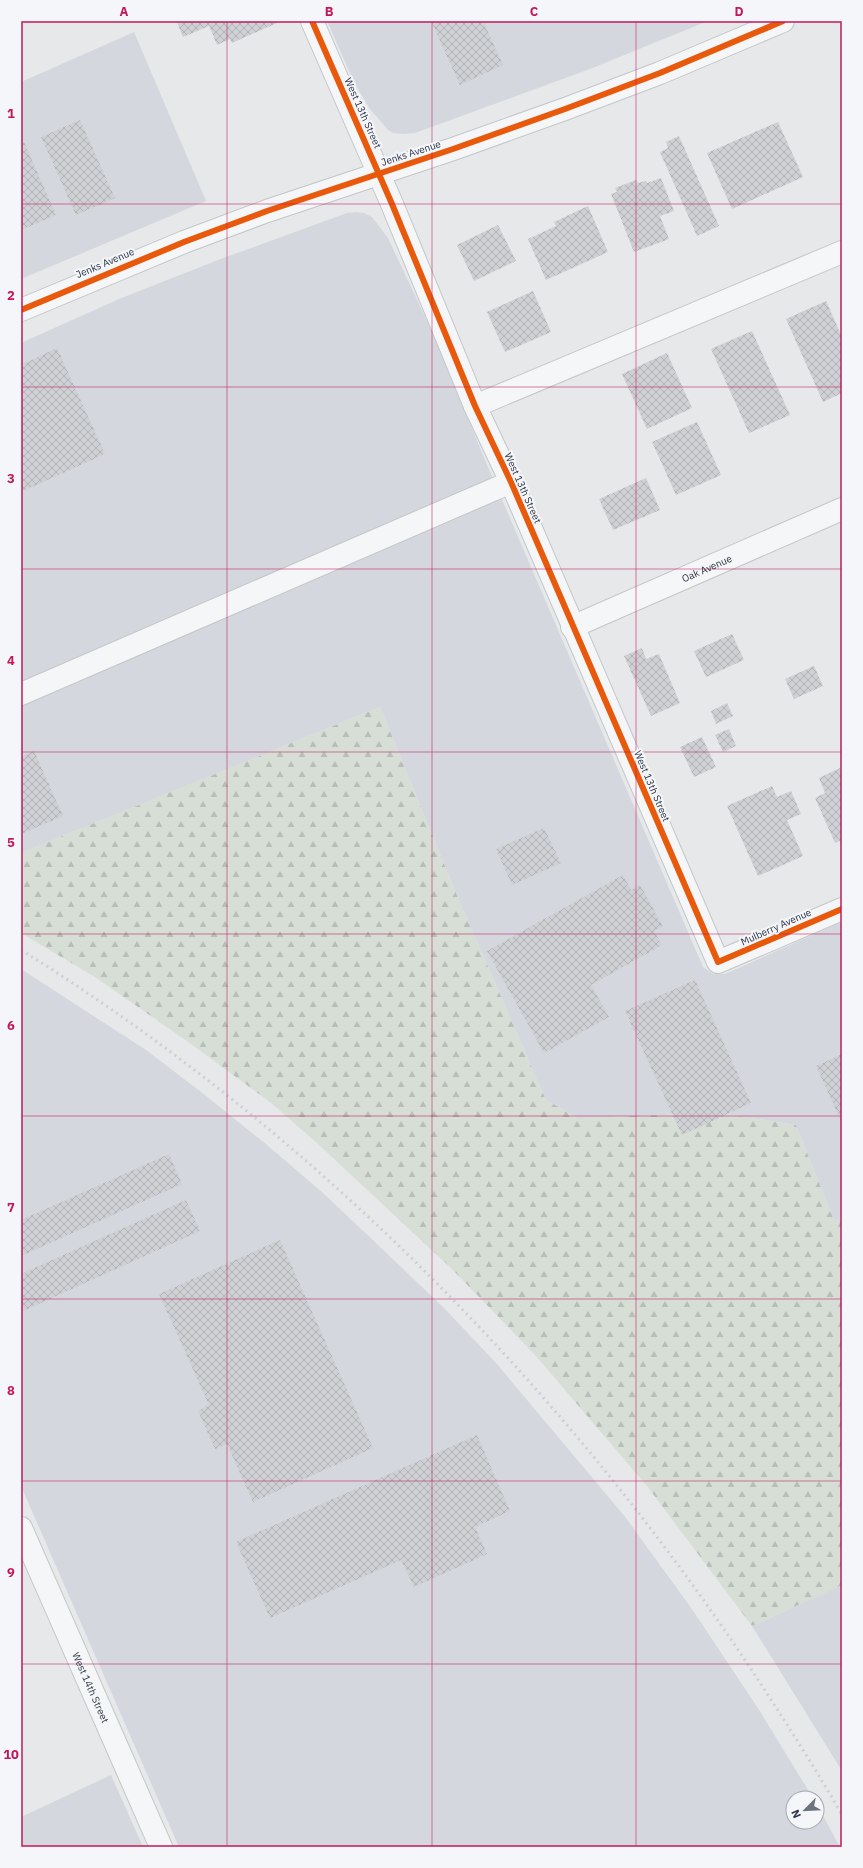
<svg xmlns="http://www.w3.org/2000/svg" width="863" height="1868" font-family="'IBM Plex Sans',sans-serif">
<defs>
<pattern id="forest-firs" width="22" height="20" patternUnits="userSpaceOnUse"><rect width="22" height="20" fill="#d6ded6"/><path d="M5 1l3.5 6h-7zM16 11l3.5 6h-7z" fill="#b8bfb9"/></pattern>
<pattern id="building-cross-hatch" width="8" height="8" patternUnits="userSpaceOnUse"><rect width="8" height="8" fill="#ced0d3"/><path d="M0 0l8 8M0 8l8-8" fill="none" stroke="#b1b3b6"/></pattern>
</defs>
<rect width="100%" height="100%" fill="#e6e8ea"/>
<!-- built -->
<g fill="#d4d7dd">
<path d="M 327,21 L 708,21 L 590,69 L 415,133 L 403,134 L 393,133 L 388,130 L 370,109 L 355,84 Z"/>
<path d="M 134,32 L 206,201 L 21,279 L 21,82 Z"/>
<path d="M 356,212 L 364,213 L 372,217 L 388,238 L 435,338 L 482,453 L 703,967 L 713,974 L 725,974 L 842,922 L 842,1221 L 833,1218 L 796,1125 L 718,1113 L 578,1118 L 546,1100 L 458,898 L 380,707 L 21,853 L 21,343 L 119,299 L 218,260 L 347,213 Z"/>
<path d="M 21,969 L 146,1050 L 205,1095 L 267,1145 L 323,1193 L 378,1245 L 445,1309 L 497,1364 L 626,1518 L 694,1612 L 761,1713 L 813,1798 L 793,1798 L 793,1822 L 817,1822 L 817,1805 L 840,1847 L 179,1847 L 21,1486 Z"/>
<path d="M 842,1585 L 842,1771 L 752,1626 Z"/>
<path d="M 111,1775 L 143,1847 L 21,1847 L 21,1817 Z"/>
</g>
<!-- forest -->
<path fill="url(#forest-firs)" d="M 380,707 L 458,898 L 546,1100 L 578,1118 L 718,1113 L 796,1125 L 833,1218 L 842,1221 L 842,1585 L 752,1626 L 647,1486 L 536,1356 L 453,1270 L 317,1143 L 270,1102 L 191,1044 L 95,977 L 21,933 L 21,853 Z"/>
<!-- building -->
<g fill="url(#building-cross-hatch)">
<path d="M 276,21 L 277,23 L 232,43 L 230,39 L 217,45 L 209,26 L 183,37 L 177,22 Z"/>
<path d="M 431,21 L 483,21 L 503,65 L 460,85 Z"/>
<path d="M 80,120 L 115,198 L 76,215 L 41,137 Z"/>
<path d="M 778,122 L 803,177 L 732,209 L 707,153 Z"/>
<path d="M 679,136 L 719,226 L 697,236 L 660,152 L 668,148 L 666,142 Z"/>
<path d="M 24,142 L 56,215 L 21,230 L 21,143 Z"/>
<path d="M 661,178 L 674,211 L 660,216 L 669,239 L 634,252 L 611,194 L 617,192 L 615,188 L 636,180 L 638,183 L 645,181 L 647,183 Z"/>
<path d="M 588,206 L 608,252 L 546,280 L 528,239 L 556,226 L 554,222 Z"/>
<path d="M 498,225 L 516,261 L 474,281 L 457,245 Z"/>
<path d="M 533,291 L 551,332 L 505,352 L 487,312 Z"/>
<path d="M 826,301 L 842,337 L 842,393 L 823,402 L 786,319 Z"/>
<path d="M 752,331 L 790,415 L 749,433 L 711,349 Z"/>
<path d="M 57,348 L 105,454 L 21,492 L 21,365 Z"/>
<path d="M 667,353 L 692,408 L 647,429 L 622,374 Z"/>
<path d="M 697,422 L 721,475 L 676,495 L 652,442 Z"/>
<path d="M 646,478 L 660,510 L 613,530 L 599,499 Z"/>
<path d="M 732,634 L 744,660 L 706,677 L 694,651 Z"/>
<path d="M 642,648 L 646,659 L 659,654 L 680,703 L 651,716 L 624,656 Z"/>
<path d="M 814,666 L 823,686 L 794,699 L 785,679 Z"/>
<path d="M 727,703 L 733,716 L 716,724 L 711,711 Z"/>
<path d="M 729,729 L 736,746 L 723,752 L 715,735 Z"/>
<path d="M 702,737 L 716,767 L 694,777 L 680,747 Z"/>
<path d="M 34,751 L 63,816 L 21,834 L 21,757 Z"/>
<path d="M 840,768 L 842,772 L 842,840 L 835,843 L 815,798 L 825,793 L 819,778 Z"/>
<path d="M 772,786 L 777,797 L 791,791 L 801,814 L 787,820 L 803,856 L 758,876 L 727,806 Z"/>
<path d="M 544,828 L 561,863 L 512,885 L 496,849 Z"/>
<path d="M 623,875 L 631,890 L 640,885 L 663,926 L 654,931 L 662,945 L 591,985 L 609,1017 L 544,1053 L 487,951 Z"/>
<path d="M 695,980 L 751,1103 L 682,1135 L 625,1011 Z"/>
<path d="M 842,1054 L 842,1123 L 816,1066 Z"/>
<path d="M 169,1154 L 182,1184 L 21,1256 L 21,1220 Z"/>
<path d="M 186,1200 L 200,1231 L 21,1312 L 21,1274 Z"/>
<path d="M 280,1240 L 373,1448 L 253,1502 L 227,1444 L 215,1449 L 198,1411 L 209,1405 L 159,1294 Z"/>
<path d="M 477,1435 L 510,1511 L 475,1527 L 487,1554 L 414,1587 L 401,1560 L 270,1618 L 236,1542 Z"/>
</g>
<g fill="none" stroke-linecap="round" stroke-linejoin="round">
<defs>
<g id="minor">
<path d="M 312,21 L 392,204 L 475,406 L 511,482 L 718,962 L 842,909"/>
<path d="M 21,310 L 184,242 L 267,211 L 453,149 L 565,109 L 660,73 L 783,21"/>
<path d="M 475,406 L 842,252"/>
<path id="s1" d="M 572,627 L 842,509"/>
<path d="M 21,694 L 511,482"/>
<path id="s2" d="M 21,1528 L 161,1847"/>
</g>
</defs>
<!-- minor casing -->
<use href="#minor" stroke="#c4c6c8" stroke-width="24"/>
<!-- minor -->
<use href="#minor" stroke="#f5f6f7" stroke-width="22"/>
<!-- rail -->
<path stroke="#cecfd2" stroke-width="3" stroke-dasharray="2 4" stroke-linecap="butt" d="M 21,950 C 312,1131 559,1382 749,1666 C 781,1715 813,1764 842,1815"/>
<defs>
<g id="cycleway">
<path d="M 312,21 L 392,204 L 475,406 L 511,482 L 718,962 L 842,909"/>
<path d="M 21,310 L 184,242 L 267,211 L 453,149 L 565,109 L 660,73 L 783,21"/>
</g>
</defs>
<!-- cycleway casing -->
<use href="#cycleway" stroke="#f4f6f9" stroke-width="8"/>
<!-- cycleway -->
<use href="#cycleway" stroke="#e8590c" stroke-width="6"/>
</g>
<!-- grid -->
<path fill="none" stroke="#c2185b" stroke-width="1" stroke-opacity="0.55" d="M 227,21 L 227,1847M 432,21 L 432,1847M 636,21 L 636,1847M 21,204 L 842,204M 21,387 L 842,387M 21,569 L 842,569M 21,752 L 842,752M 21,934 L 842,934M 21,1116 L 842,1116M 21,1299 L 842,1299M 21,1481 L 842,1481M 21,1664 L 842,1664"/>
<g text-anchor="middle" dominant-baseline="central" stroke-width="4" stroke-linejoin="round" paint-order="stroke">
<!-- street labels -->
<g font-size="10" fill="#2b3445" stroke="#f4f6f9">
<text transform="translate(363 113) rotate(66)">West 13th Street</text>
<text transform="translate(411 153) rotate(-18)">Jenks Avenue</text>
<text transform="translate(105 263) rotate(-23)">Jenks Avenue</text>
<text transform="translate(523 488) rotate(66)">West 13th Street</text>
<text stroke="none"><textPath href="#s1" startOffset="147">Oak Avenue</textPath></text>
<text transform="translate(652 786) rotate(67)">West 13th Street</text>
<text transform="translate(776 927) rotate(-24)">Mulberry Avenue</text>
<text stroke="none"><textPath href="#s2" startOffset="174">West 14th Street</textPath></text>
</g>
</g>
<!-- border -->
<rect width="863" height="1868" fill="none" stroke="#f4f6f9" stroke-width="44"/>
<!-- north arrow -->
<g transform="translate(805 1810) rotate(246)"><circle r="19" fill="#f4f6f9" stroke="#a4a8b1"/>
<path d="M0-3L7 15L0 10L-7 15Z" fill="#6c737f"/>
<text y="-6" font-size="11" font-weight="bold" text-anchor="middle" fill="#2b3445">N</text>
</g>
<rect x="22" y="22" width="819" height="1824" fill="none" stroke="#c2185b" stroke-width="1.5"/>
<g font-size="13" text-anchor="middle" font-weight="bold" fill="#c2185b">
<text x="124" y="16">A</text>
<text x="329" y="16">B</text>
<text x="534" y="16">C</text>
<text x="739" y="16">D</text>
<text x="11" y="118">1</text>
<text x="11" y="300">2</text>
<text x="11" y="483">3</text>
<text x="11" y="665">4</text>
<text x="11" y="847">5</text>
<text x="11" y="1030">6</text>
<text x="11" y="1212">7</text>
<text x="11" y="1395">8</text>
<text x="11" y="1577">9</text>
<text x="11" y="1759">10</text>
</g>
</svg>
